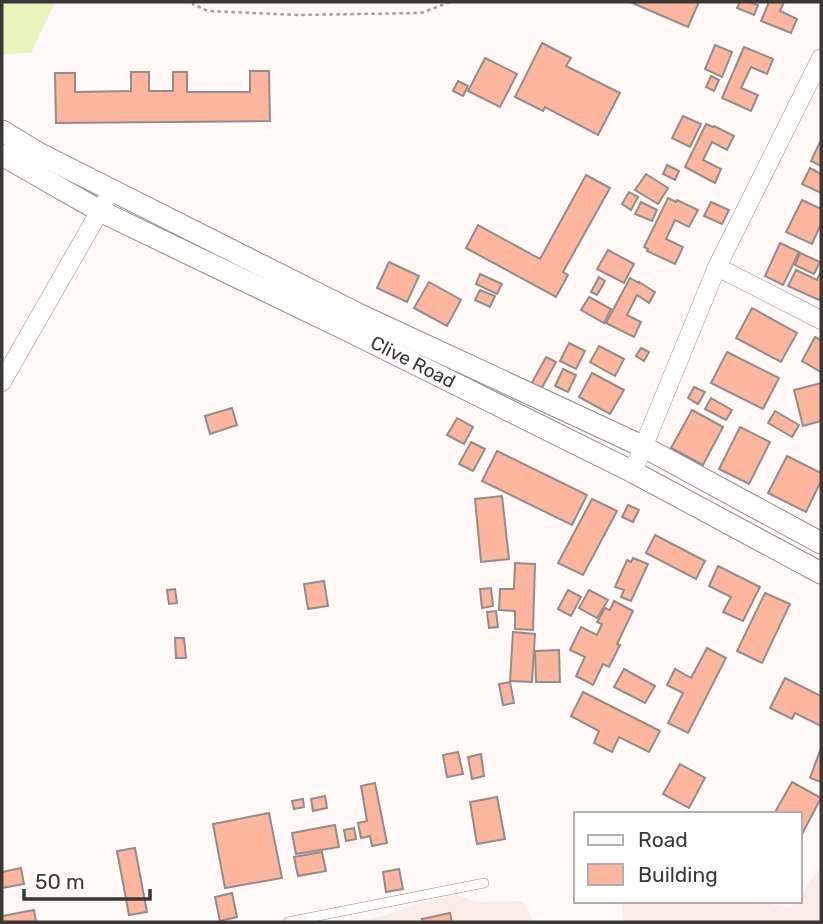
<svg xmlns="http://www.w3.org/2000/svg" width="823" height="924" font-family="Rubik,sans-serif">
<rect width="100%" height="100%" fill="#fef9f6"/>
<!-- built -->
<g fill="#faece4">
<path d="M 821,867 L 821,922 L 624,922 L 621,901 L 756,901 L 790,908 L 795,901 L 800,901 L 800,895 Z"/>
<path d="M 457,895 L 477,902 L 522,901 L 534,922 L 354,922 L 387,915 L 420,903 Z"/>
</g>
<!-- green -->
<path fill="#e9f3bc" d="M 2,2 L 55,2 L 31,53 L 2,54 Z"/>
<!-- building -->
<g fill="#fcb69d" stroke="#938c89" stroke-width="2">
<path d="M 630,2 L 699,2 L 688,27 Z"/>
<path d="M 740,2 L 749,2 L 758,5 L 754,15 L 737,8 Z"/>
<path d="M 769,2 L 784,2 L 780,11 L 797,19 L 791,33 L 761,21 Z"/>
<path d="M 542,43 L 571,58 L 566,66 L 620,93 L 598,135 L 545,107 L 543,111 L 515,97 Z"/>
<path d="M 715,45 L 732,52 L 722,77 L 705,69 Z"/>
<path d="M 744,47 L 773,59 L 767,74 L 751,67 L 741,88 L 758,95 L 751,111 L 722,98 Z"/>
<path d="M 485,58 L 517,74 L 500,107 L 468,91 Z"/>
<path d="M 250,71 L 269,71 L 270,121 L 56,123 L 55,73 L 75,73 L 75,92 L 131,91 L 131,72 L 149,72 L 149,91 L 173,91 L 173,72 L 187,72 L 187,92 L 250,92 Z"/>
<path d="M 711,76 L 719,80 L 714,91 L 706,87 Z"/>
<path d="M 458,81 L 468,86 L 463,96 L 453,91 Z"/>
<path d="M 683,116 L 701,124 L 690,147 L 672,138 Z"/>
<path d="M 706,124 L 713,127 L 714,126 L 734,136 L 727,150 L 712,142 L 703,160 L 721,169 L 715,183 L 685,167 Z"/>
<path d="M 821,140 L 821,166 L 811,161 Z"/>
<path d="M 667,165 L 679,171 L 675,180 L 663,174 Z"/>
<path d="M 810,168 L 821,174 L 821,193 L 802,184 Z"/>
<path d="M 646,174 L 668,188 L 658,204 L 635,190 Z"/>
<path d="M 586,175 L 610,188 L 563,272 L 568,275 L 556,297 L 466,248 L 478,225 L 540,259 Z"/>
<path d="M 629,192 L 638,197 L 631,210 L 622,204 Z"/>
<path d="M 668,198 L 676,202 L 677,200 L 698,210 L 689,227 L 675,220 L 666,239 L 683,247 L 675,264 L 647,251 L 648,249 L 644,247 Z"/>
<path d="M 802,200 L 821,209 L 821,224 L 812,244 L 786,232 Z"/>
<path d="M 641,202 L 657,210 L 652,221 L 635,214 Z"/>
<path d="M 711,202 L 729,210 L 722,224 L 704,216 Z"/>
<path d="M 780,243 L 799,252 L 783,285 L 765,276 Z"/>
<path d="M 608,250 L 634,264 L 624,283 L 597,269 Z"/>
<path d="M 800,253 L 820,262 L 814,274 L 795,265 Z"/>
<path d="M 389,262 L 419,276 L 407,302 L 377,288 Z"/>
<path d="M 796,270 L 817,280 L 821,271 L 821,296 L 819,300 L 788,286 Z"/>
<path d="M 480,274 L 502,284 L 497,294 L 476,284 Z"/>
<path d="M 599,277 L 605,281 L 597,295 L 591,292 Z"/>
<path d="M 630,278 L 639,283 L 639,282 L 655,292 L 649,303 L 637,295 L 627,315 L 641,322 L 634,337 L 606,323 Z"/>
<path d="M 429,282 L 461,300 L 447,326 L 414,308 Z"/>
<path d="M 480,290 L 495,296 L 490,307 L 475,300 Z"/>
<path d="M 589,297 L 611,309 L 604,323 L 581,310 Z"/>
<path d="M 752,308 L 797,333 L 781,362 L 736,338 Z"/>
<path d="M 815,337 L 821,340 L 821,372 L 802,361 Z"/>
<path d="M 569,343 L 585,351 L 576,369 L 560,361 Z"/>
<path d="M 599,346 L 624,359 L 615,376 L 590,362 Z"/>
<path d="M 641,348 L 649,352 L 644,361 L 636,356 Z"/>
<path d="M 727,352 L 779,378 L 763,409 L 711,383 Z"/>
<path d="M 546,357 L 556,362 L 538,395 L 528,390 Z"/>
<path d="M 563,369 L 576,375 L 568,392 L 555,386 Z"/>
<path d="M 592,373 L 624,390 L 610,414 L 579,397 Z"/>
<path d="M 821,383 L 821,421 L 803,426 L 794,390 Z"/>
<path d="M 694,387 L 705,392 L 698,404 L 688,398 Z"/>
<path d="M 711,398 L 732,410 L 726,420 L 705,409 Z"/>
<path d="M 232,408 L 237,425 L 210,434 L 205,416 Z"/>
<path d="M 692,410 L 723,427 L 703,465 L 671,448 Z"/>
<path d="M 775,411 L 799,425 L 792,437 L 768,423 Z"/>
<path d="M 457,418 L 473,427 L 464,444 L 447,435 Z"/>
<path d="M 740,427 L 770,442 L 749,484 L 719,469 Z"/>
<path d="M 471,442 L 485,449 L 473,471 L 459,464 Z"/>
<path d="M 497,451 L 587,495 L 572,525 L 482,481 Z"/>
<path d="M 787,456 L 821,473 L 821,481 L 806,512 L 768,493 Z"/>
<path d="M 502,496 L 509,559 L 481,562 L 475,499 Z"/>
<path d="M 592,499 L 617,511 L 583,575 L 558,563 Z"/>
<path d="M 628,505 L 639,510 L 633,522 L 622,517 Z"/>
<path d="M 655,535 L 705,561 L 696,579 L 646,553 Z"/>
<path d="M 633,558 L 648,564 L 631,601 L 621,597 L 624,590 L 615,587 L 627,560 L 631,562 Z"/>
<path d="M 515,563 L 535,564 L 533,630 L 515,629 L 515,611 L 499,610 L 500,589 L 514,589 Z"/>
<path d="M 718,566 L 760,587 L 743,621 L 723,612 L 731,597 L 709,586 Z"/>
<path d="M 324,581 L 328,606 L 308,609 L 304,584 Z"/>
<path d="M 491,588 L 493,606 L 482,608 L 480,589 Z"/>
<path d="M 175,589 L 177,603 L 169,604 L 167,590 Z"/>
<path d="M 568,590 L 581,597 L 571,616 L 558,609 Z"/>
<path d="M 589,590 L 608,600 L 597,618 L 579,608 Z"/>
<path d="M 765,593 L 790,604 L 762,663 L 737,651 Z"/>
<path d="M 614,601 L 633,611 L 617,644 L 620,645 L 609,667 L 603,664 L 593,685 L 576,676 L 585,657 L 570,650 L 581,627 L 597,635 L 602,624 L 597,622 L 605,608 L 610,610 Z"/>
<path d="M 496,611 L 498,627 L 489,628 L 487,612 Z"/>
<path d="M 513,632 L 535,634 L 532,682 L 510,681 Z"/>
<path d="M 175,638 L 184,638 L 186,658 L 176,658 Z"/>
<path d="M 707,648 L 726,658 L 688,733 L 668,723 L 683,693 L 667,685 L 675,669 L 691,678 Z"/>
<path d="M 559,650 L 560,682 L 536,682 L 535,651 Z"/>
<path d="M 624,669 L 655,686 L 645,703 L 614,687 Z"/>
<path d="M 785,678 L 821,696 L 821,726 L 795,713 L 792,719 L 770,708 Z"/>
<path d="M 510,682 L 514,703 L 503,705 L 499,684 Z"/>
<path d="M 583,692 L 660,731 L 649,752 L 619,737 L 612,752 L 594,743 L 599,731 L 571,716 Z"/>
<path d="M 821,748 L 821,782 L 810,778 Z"/>
<path d="M 458,752 L 463,774 L 447,777 L 443,755 Z"/>
<path d="M 481,754 L 484,776 L 472,779 L 468,757 Z"/>
<path d="M 680,764 L 705,778 L 689,808 L 663,794 Z"/>
<path d="M 792,782 L 821,798 L 800,838 L 800,814 L 774,814 Z"/>
<path d="M 375,783 L 387,843 L 372,846 L 370,836 L 361,838 L 358,823 L 367,821 L 361,786 Z"/>
<path d="M 325,796 L 327,808 L 313,811 L 311,799 Z"/>
<path d="M 497,797 L 505,839 L 477,844 L 470,802 Z"/>
<path d="M 303,799 L 304,807 L 294,809 L 292,801 Z"/>
<path d="M 269,813 L 282,878 L 225,888 L 213,824 Z"/>
<path d="M 335,825 L 339,847 L 296,854 L 292,833 Z"/>
<path d="M 354,828 L 356,839 L 346,841 L 344,830 Z"/>
<path d="M 135,848 L 147,912 L 129,915 L 117,851 Z"/>
<path d="M 322,852 L 326,871 L 298,876 L 294,857 Z"/>
<path d="M 21,868 L 24,884 L 2,888 L 2,872 Z"/>
<path d="M 399,869 L 403,889 L 386,892 L 383,872 Z"/>
<path d="M 232,893 L 237,917 L 220,921 L 215,897 Z"/>
<path d="M 34,910 L 36,922 L 2,922 L 2,916 Z"/>
<path d="M 450,913 L 452,922 L 423,922 L 422,919 Z"/>
</g>
<g fill="none" stroke-linecap="round" stroke-linejoin="round">
<defs>
<path id="service" d="M 288,922 L 484,883"/>
<g id="minor">
<path d="M 717,267 L 821,320"/>
<path d="M 2,382 L 105,202"/>
<path d="M 633,472 L 717,267 L 821,58"/>
</g>
<g id="tertiary">
<path d="M 2,131 L 40,154 L 358,314 L 644,447 L 821,543"/>
<path d="M 2,155 L 100,211 L 349,331 L 633,472 L 821,573"/>
</g>
</defs>
<!-- service casing -->
<use href="#service" stroke="#918b88" stroke-width="10"/>
<!-- minor casing -->
<use href="#minor" stroke="#918b88" stroke-width="19"/>
<!-- tertiary casing -->
<use href="#tertiary" stroke="#918b88" stroke-width="23"/>
<!-- path -->
<path stroke="#a19e9b" stroke-width="2.5" stroke-dasharray="3.5 3.5" stroke-linecap="butt" d="M 193,2 L 193,4 L 208,11 L 298,15 L 421,13 L 450,2"/>
<!-- service -->
<use href="#service" stroke="#fff" stroke-width="9"/>
<!-- minor -->
<use href="#minor" stroke="#fff" stroke-width="18"/>
<!-- tertiary -->
<use href="#tertiary" stroke="#fff" stroke-width="21"/>
</g>
<g text-anchor="middle" dominant-baseline="central" stroke-width="5" stroke-linejoin="round" paint-order="stroke">
<!-- street labels -->
<g font-size="19" fill="#3a3836" stroke="#fff">
<text transform="translate(413 362) rotate(27)">Clive Road</text>
</g>
</g>
<!-- border -->
<rect width="823" height="924" fill="none" stroke="#3a3836" stroke-width="7"/>
<!-- legend -->
<rect x="574" y="812" width="228" height="91" fill="#ffffff" stroke="#b0afaf" stroke-width="2"/>
<rect x="588" y="835" width="35" height="10" fill="#ffffff" stroke="#b0afaf" stroke-width="2"/>
<text x="638" y="847" font-size="21" fill="#3a3836">Road</text>
<rect x="588" y="864" width="35" height="21" fill="#fcb69d" stroke="#b0afaf" stroke-width="2"/>
<text x="638" y="882" font-size="21" fill="#3a3836">Building</text>
<!-- scale -->
<path d="M24 889v10h126v-10" fill="none" stroke="#3a3836" stroke-width="3.5"/>
<text x="35" y="889" font-size="21" fill="#3a3836" stroke="#ffffff" stroke-width="5" paint-order="stroke">50 m</text>
</svg>
